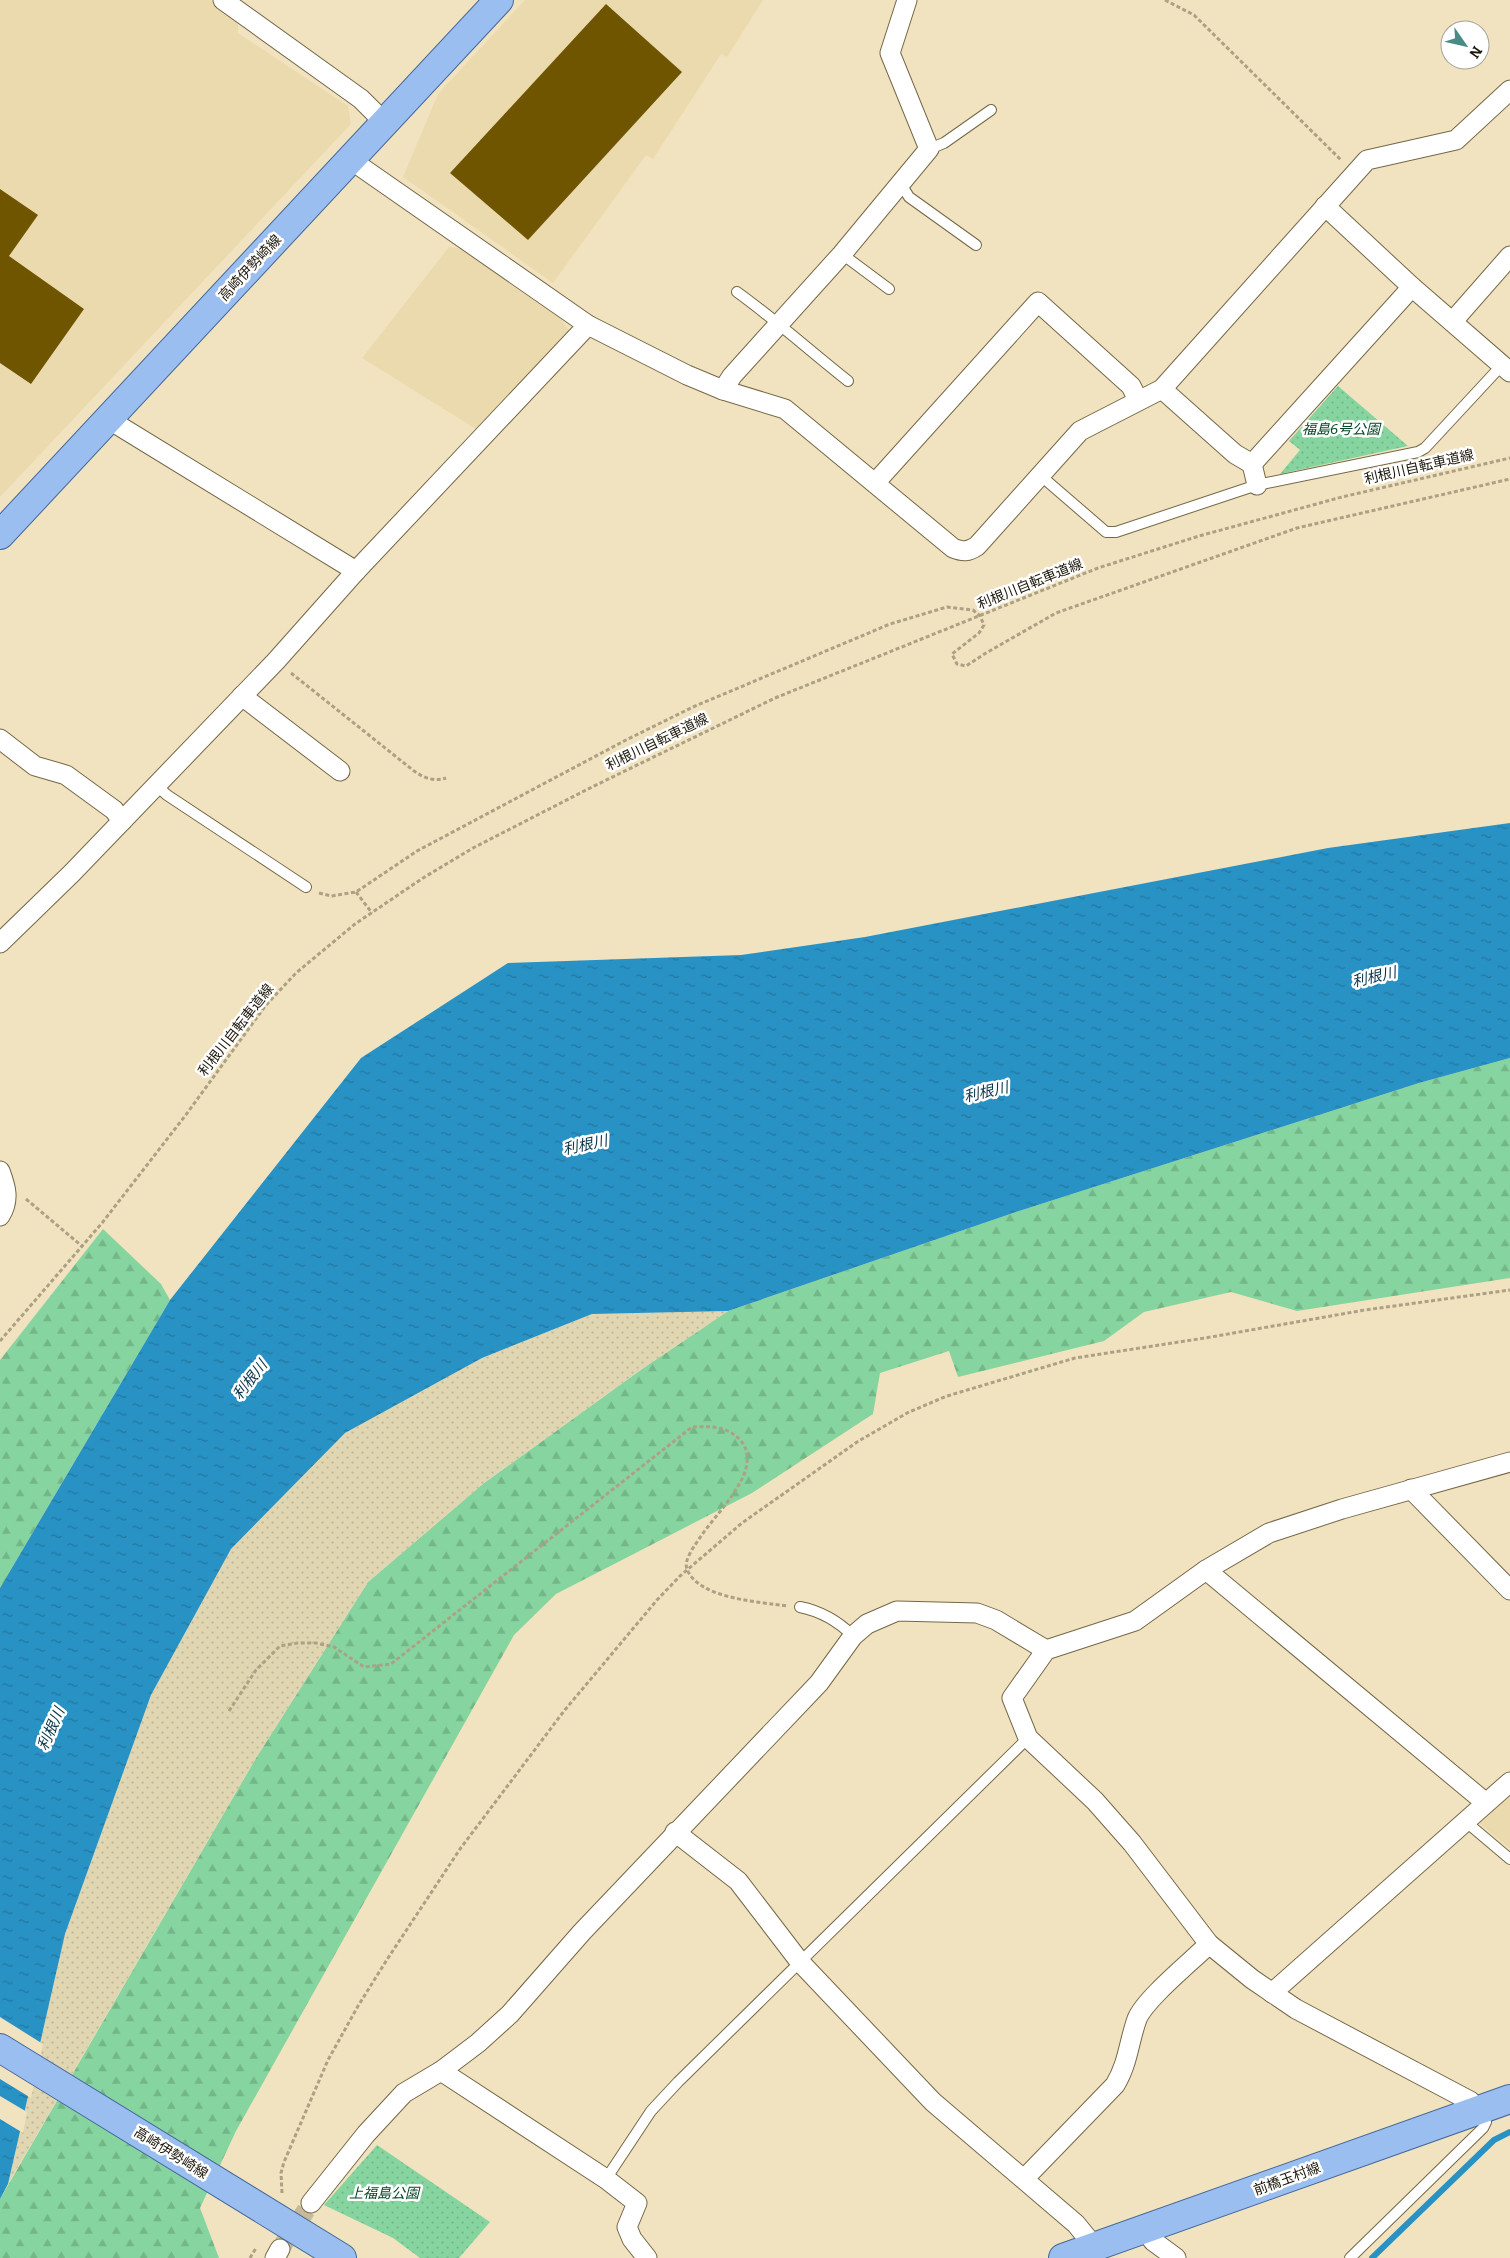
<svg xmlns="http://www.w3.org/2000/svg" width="1510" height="2258" font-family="Bitter,'Noto Sans JP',serif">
<defs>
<pattern id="forest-firs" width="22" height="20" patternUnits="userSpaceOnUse" patternTransform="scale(1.25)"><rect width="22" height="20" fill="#86d5a0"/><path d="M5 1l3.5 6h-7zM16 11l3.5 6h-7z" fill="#73b688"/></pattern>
<pattern id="sand-dots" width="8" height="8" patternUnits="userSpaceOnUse" patternTransform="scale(1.25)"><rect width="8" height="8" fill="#e0d6b2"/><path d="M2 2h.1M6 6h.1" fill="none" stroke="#c0b798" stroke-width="1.8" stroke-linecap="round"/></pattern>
<pattern id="park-dots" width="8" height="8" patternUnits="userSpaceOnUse" patternTransform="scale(1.25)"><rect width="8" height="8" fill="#86d5a0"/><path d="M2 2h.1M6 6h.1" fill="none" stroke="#73b688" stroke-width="1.8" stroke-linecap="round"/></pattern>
<pattern id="water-ripples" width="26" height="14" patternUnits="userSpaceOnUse" patternTransform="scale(1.25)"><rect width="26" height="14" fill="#2892c5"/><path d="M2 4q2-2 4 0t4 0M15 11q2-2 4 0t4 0" fill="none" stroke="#22769e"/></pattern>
</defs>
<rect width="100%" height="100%" fill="#f1e3bf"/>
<!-- built -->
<g fill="#ecdaaf">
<path d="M 0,0 L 210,0 L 238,19 L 238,33 L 348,106 L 351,124 L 0,497 Z"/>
<path d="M 525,0 L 763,0 L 727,57 L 721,54 L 653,159 L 646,155 L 553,283 L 403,177 L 438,94 Z"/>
<path d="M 449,247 L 464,249 L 552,307 L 570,332 L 479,431 L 362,358 Z"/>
<path d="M 1510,1793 L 1510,1849 L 1478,1822 Z"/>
</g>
<!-- forest -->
<g fill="url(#forest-firs)">
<path d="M 1510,1058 L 1510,1278 L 1297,1311 L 1231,1292 L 1144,1312 L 1104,1341 L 958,1377 L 949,1351 L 880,1373 L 873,1414 L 752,1493 L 556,1594 L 514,1635 L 236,2131 L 200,2208 L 219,2258 L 0,2258 L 0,2199 L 256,1758 L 368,1582 L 484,1483 L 642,1369 L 728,1311 L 1016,1212 L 1419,1083 Z"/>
<path d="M 103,1229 L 161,1284 L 170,1300 L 0,1588 L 0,1360 Z"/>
</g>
<!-- sand -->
<path fill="url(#sand-dots)" d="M 728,1311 L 642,1369 L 484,1483 L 368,1582 L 256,1758 L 8,2184 L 65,1934 L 151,1695 L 231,1549 L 345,1433 L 482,1358 L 592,1314 Z"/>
<!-- park -->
<g fill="url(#park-dots)">
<path d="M 1338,386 L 1408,446 L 1280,474 L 1300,450 L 1289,441 Z"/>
<path d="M 377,2145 L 490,2222 L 459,2258 L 420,2258 L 393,2238 L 324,2205 Z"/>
</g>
<!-- water -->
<path fill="url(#water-ripples)" d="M 1510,823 L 1510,1058 L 1419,1083 L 1016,1212 L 728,1311 L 592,1314 L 482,1358 L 345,1433 L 231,1549 L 151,1695 L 65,1934 L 8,2184 L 0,2199 L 0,1588 L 170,1300 L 361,1058 L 508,963 L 741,955 L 865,937 L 1328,848 Z"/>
<!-- pier -->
<g fill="#f1e3bf">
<path d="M 0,2017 L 43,2044 L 31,2098 L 0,2079 Z"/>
<path d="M 0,2096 L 27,2112 L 23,2133 L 0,2119 Z"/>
</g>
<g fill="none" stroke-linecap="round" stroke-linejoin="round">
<!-- stream -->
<path stroke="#2892c5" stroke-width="6" d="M 1372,2258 L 1494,2140 L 1510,2132"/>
</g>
<!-- building -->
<g fill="#6f5500">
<path d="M 606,4 L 682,72 L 528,240 L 450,173 Z"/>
<path d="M 0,189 L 38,215 L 9,256 L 84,309 L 31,384 L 0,363 Z"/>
</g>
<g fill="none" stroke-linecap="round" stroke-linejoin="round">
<!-- minor-tunnel -->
<path stroke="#c7ba9b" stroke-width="19" stroke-dasharray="19 9" stroke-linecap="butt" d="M 280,2249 L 311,2203"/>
<defs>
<g id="service">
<path d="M 929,149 L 944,143 L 991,110"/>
<path d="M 901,184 L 909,197 L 976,245"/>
<path d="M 842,254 L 889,289"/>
<path d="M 737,292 C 776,320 811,352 848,381"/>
<path d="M 1040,475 L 1106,532 L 1116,532 L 1257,485 L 1418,452 L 1425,448 L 1502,365"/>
<path d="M 157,786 L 167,795 L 306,887"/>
<path d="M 800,1607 C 820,1611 838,1621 853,1636"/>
<path d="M 1465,1821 L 1510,1859"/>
<path d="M 606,2179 L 651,2111 L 678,2082 L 1028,1738"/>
<path d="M 1350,2258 L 1483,2128 L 1486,2122 L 1479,2110"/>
</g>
<g id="minor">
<path d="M 223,0 L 361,99 L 385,123"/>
<path d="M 351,160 L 588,325 L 687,375 L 723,390 L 785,409 L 953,548 C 963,552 968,552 977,546 L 1080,431 L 1162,389 L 1367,160 L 1456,140 L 1510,90"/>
<path d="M 1325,206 L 1412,287 L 1510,372"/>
<path d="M 1453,321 L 1510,256"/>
<path d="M 1162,389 L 1235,454 L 1252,464 L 1412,287"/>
<path d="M 723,390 L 732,376 L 842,254 L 929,149 L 890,53 L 907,0"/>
<path d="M 108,419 L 356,571"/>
<path d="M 1252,464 L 1257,485"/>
<path d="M 875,483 L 1038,302 L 1131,386 L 1138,400"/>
<path d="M 242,696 L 340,771"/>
<path d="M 0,739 L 35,766 L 66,775 L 114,810 L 122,821"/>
<path d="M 0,943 L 72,873 L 276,661 L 356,571 L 588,325"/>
<path d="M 0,1171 C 6,1187 10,1200 0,1216"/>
<path d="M 1411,1489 L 1510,1590"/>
<path d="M 1206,1570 L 1486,1803"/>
<path d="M 675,1832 L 738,1881 L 800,1962 L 933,2102 L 1076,2224 L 1089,2240 L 1092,2248"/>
<path d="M 1272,1993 L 1510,1782"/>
<path d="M 441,2071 L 606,2179 L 637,2203 L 627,2227 L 632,2239 L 647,2258"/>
<path d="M 1478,2110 L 1470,2101 L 1296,2009 L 1252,1979 L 1209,1944 L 1132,1843 L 1095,1801 L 1028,1738 L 1012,1698 L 1046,1650 L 1135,1621 L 1206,1570 L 1269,1533 L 1342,1509 L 1510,1462"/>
<path d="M 1024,2179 L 1115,2085 C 1128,2064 1129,2041 1137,2019 C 1145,1999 1192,1961 1209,1944"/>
<path d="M 311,2203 L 366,2134 L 404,2093 L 441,2071 L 478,2043 L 510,2014 L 582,1932 L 819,1683 L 853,1636 L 867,1624 L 897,1611 L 977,1613 L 996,1620 L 1046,1650"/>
<path d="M 1145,2230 L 1153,2241 L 1176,2258"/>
<path d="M 275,2258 L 280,2249"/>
</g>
<g id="primary">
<path d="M 0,535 L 499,0"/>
<path d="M 0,2048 L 342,2258"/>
<path d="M 1063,2258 L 1510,2099"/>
</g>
</defs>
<!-- service casing -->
<use href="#service" stroke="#756848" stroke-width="12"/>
<!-- minor casing -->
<use href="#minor" stroke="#756848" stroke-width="21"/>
<!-- primary casing -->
<use href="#primary" stroke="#43689a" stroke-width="30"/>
<!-- path -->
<g stroke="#aca185" stroke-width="3" stroke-dasharray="4 2.5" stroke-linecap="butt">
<path d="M 1165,0 L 1194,15 L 1341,160"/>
<path d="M 291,673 L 414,771 C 424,778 434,782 446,778"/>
<path d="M 356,892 L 372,913"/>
<path d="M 319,893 L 331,896 L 356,892 L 417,851 L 626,740 L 693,707 L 890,624 L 947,607 L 973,610 L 980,616 L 984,625 L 979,633 L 952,654 L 957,664 L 966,666 L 986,653 L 1056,613 L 1297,528 L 1510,479"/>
<path d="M 26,1199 L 83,1247"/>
<path d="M 0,1341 L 102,1223 L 185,1116 L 266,1005 L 296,973 L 355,924 L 423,878 L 473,848 L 592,787 L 775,698 L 1098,568 L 1199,536 L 1342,497 L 1510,458"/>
<path d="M 229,1711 L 256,1670 L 280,1646 L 298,1643 L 316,1643 L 334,1647 L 364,1667 L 391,1664 L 692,1427 C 710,1426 728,1426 741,1441 C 750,1451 748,1465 743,1477 C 731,1502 710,1521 695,1545 C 691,1551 684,1562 687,1569 C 698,1599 761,1602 787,1606"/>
<path d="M 282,2193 L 281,2173 L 284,2162 L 328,2060 L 358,2006 L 388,1958 L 460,1849 L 564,1711 L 657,1600 L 680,1576 L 742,1523 L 857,1442 L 909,1412 L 947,1396 L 1075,1358 L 1205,1338 L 1365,1310 L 1510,1290"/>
<path d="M 250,2258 L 256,2248"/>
</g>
<!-- service -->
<use href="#service" stroke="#fff" stroke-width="10"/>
<!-- minor -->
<use href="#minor" stroke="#fff" stroke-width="19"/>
<!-- primary -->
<use href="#primary" stroke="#9bbef1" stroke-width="28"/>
</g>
<g text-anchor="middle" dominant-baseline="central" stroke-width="5" stroke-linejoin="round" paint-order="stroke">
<!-- street labels -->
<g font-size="14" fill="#1d180b" stroke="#fff">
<text transform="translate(250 268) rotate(-47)">高崎伊勢崎線</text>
<text transform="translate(1419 467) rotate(-13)">利根川自転車道線</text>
<text transform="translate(1030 584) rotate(-22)">利根川自転車道線</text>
<text transform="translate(657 742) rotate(-26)">利根川自転車道線</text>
<text transform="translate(236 1030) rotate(-52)">利根川自転車道線</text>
<text transform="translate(171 2153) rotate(32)">高崎伊勢崎線</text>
<text transform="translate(1287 2179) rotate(-20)">前橋玉村線</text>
</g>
<!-- park labels -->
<g font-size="14" font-style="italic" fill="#004723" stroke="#fff">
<text x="1341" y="429">福島6号公園</text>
<text x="384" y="2193">上福島公園</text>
</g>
<!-- water labels -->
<g font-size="15" font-style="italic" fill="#08354b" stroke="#fff">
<text transform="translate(1374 977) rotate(-13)">利根川</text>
<text transform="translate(986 1092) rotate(-13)">利根川</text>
<text transform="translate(585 1145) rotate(-12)">利根川</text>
<text transform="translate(250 1380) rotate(-52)">利根川</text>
<text transform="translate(51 1729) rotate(-66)">利根川</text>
</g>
</g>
<!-- north arrow -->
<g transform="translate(1465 45) rotate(124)"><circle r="24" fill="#ffffff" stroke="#a5a39d"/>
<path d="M0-4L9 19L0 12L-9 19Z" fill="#488d83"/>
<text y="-8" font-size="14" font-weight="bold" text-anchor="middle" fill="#1d180b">N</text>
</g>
</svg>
